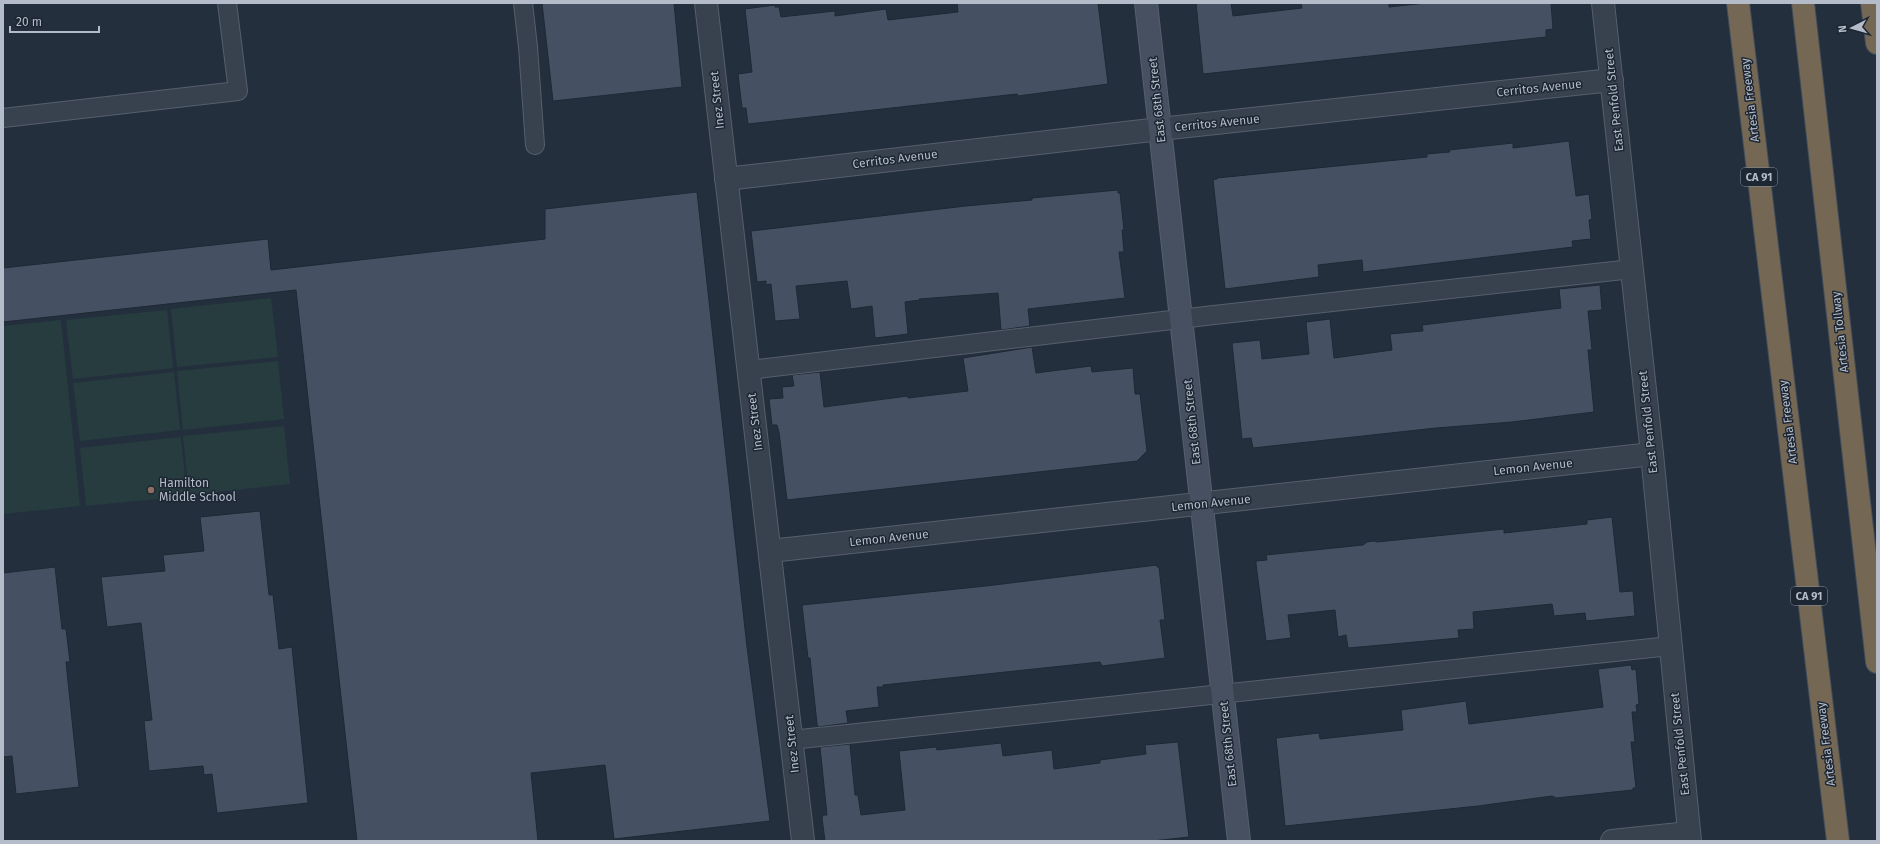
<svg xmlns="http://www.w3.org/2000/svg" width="1880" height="844" font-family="'Fira Sans',sans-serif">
<rect width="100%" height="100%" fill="#242f3e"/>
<!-- green -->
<g fill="#263c3f">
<path d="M 271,298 L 278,357 L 177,367 L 171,309 Z"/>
<path d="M 167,310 L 173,368 L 73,379 L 66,320 Z"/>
<path d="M 61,320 L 80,506 L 3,514 L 3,326 Z"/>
<path d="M 278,361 L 284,419 L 183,430 L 177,371 Z"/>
<path d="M 174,372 L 180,430 L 80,441 L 73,383 Z"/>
<path d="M 284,426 L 290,484 L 189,495 L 183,436 Z"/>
<path d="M 181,437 L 187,496 L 86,506 L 80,448 Z"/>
</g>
<!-- building -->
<g fill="#455162" stroke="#1f2835">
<path d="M 542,3 L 674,3 L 682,87 L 553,101 Z"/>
<path d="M 957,3 L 1098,3 L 1108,84 L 1018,96 L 1017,94 L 748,124 L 746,108 L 742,108 L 738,74 L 752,72 L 745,9 L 775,5 L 775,7 L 779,7 L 781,17 L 835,11 L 835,16 L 886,9 L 888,20 L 958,12 Z"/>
<path d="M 1196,3 L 1231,3 L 1233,16 L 1302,8 L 1301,3 L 1389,3 L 1389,7 L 1426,3 L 1551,3 L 1553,29 L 1546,30 L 1546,37 L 1203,74 Z"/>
<path d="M 1569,141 L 1576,196 L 1589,194 L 1592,219 L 1589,220 L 1591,239 L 1572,241 L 1573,247 L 1363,272 L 1362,260 L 1318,265 L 1319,277 L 1225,289 L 1213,180 L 1217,179 L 1217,178 L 1427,157 L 1427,154 L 1450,152 L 1449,150 L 1513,143 L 1513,148 Z"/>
<path d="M 1118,190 L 1118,193 L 1120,193 L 1124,230 L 1122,230 L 1124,252 L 1119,252 L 1125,298 L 1028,309 L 1030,326 L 1001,330 L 998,293 L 919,299 L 920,300 L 905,302 L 908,334 L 875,338 L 872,306 L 851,309 L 847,281 L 796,286 L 800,319 L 775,321 L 771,284 L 766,285 L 766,281 L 757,282 L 751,231 L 966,206 L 1032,200 L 1032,198 Z"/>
<path d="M 697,192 L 747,647 L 770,821 L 614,839 L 605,765 L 531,773 L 538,841 L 357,841 L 296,290 L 3,322 L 3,268 L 268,239 L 271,270 L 545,239 L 545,209 Z"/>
<path d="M 1600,285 L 1602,310 L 1588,311 L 1592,350 L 1588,350 L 1594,412 L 1512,422 L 1436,428 L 1253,448 L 1251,438 L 1242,439 L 1232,343 L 1260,340 L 1262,359 L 1309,354 L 1306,322 L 1330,319 L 1334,358 L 1392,350 L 1390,334 L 1423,331 L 1422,325 L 1561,308 L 1559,289 Z"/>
<path d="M 1032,347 L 1036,373 L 1091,366 L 1092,372 L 1133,368 L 1135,394 L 1140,394 L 1147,451 L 1137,461 L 787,500 L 779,432 L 777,425 L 772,425 L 769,399 L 783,398 L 782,387 L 794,386 L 792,375 L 820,372 L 824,407 L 908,396 L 908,398 L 968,391 L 963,358 Z"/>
<path d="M 260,511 L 269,595 L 273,595 L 279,649 L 292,647 L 308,803 L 217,813 L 212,774 L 204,775 L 203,766 L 149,771 L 144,721 L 152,720 L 141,623 L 107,627 L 101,577 L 165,571 L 163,555 L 204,551 L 200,517 Z"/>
<path d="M 1612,517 L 1620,592 L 1633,591 L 1635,616 L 1586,621 L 1585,613 L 1554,616 L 1552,604 L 1473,612 L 1474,629 L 1458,630 L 1459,638 L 1348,648 L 1346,635 L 1338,637 L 1335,610 L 1288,615 L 1291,638 L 1266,641 L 1256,564 L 1256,561 L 1267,560 L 1266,555 L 1363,545 L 1367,542 L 1374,541 L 1377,542 L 1504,529 L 1504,533 L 1587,524 L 1587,520 Z"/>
<path d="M 1157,565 L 1157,567 L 1159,567 L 1165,620 L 1160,620 L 1165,658 L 1102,666 L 1100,662 L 883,685 L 883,687 L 877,687 L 879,707 L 846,711 L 848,723 L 818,727 L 817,724 L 810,658 L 808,658 L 802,605 L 986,586 Z"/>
<path d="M 55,567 L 62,629 L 66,629 L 70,662 L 66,662 L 79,787 L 16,794 L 12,756 L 3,757 L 3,573 Z"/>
<path d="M 1631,665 L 1632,670 L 1636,669 L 1639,704 L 1636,705 L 1637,712 L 1632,712 L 1635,742 L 1631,742 L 1636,788 L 1633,788 L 1633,790 L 1556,798 L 1552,796 L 1478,806 L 1285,826 L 1276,738 L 1319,733 L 1320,739 L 1403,730 L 1401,710 L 1466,701 L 1469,724 L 1603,707 L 1598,669 Z"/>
<path d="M 1178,742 L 1189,837 L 1152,841 L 825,841 L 822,818 L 823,815 L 827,815 L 820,747 L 850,744 L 855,795 L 858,795 L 861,815 L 905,810 L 899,751 L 936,747 L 937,750 L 1001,743 L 1003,756 L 1052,750 L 1054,769 L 1100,763 L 1100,760 L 1146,754 L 1145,745 Z"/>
</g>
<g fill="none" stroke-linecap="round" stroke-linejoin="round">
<defs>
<g id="lane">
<path d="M 523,3 L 528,47 L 535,145"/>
<path d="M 3,118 L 238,91 L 227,3"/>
<path d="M 749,370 L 1214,315 L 1632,269"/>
<path d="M 791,740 L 1670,646"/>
</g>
<g id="street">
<path d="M 706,3 L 803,841"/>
<path d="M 1603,3 L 1652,454 L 1690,841"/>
<path d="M 726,179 L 1160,129 L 1612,80"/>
<path d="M 770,551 L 1652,454"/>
<path d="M 1612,841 L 1689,833"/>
</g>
<path id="secondary" d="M 1146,3 L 1239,841"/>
<g id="highway">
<path d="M 1738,3 L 1838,841"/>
<path d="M 1803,3 L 1877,662"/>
<path d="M 1872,3 L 1877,43"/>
</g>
</defs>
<!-- lane casing -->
<use href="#lane" stroke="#565f6c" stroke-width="20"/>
<!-- street casing -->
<use href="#street" stroke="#565f6c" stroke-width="24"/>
<!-- secondary casing -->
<use href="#secondary" stroke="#565f6c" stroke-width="24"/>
<!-- highway casing -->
<use href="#highway" stroke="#434c59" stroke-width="24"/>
<!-- lane -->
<use href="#lane" stroke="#38414e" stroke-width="18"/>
<!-- street -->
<use href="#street" stroke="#38414e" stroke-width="22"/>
<!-- secondary -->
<use href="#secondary" stroke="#465061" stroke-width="22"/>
<!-- highway -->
<use href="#highway" stroke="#746855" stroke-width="22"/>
</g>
<!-- markers -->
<circle fill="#8d6e63" stroke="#1d2633" stroke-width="1.5" cx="151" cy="490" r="4"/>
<g text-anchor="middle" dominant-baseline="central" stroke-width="3" stroke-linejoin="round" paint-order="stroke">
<!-- shield labels -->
<g fill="#1d2633" stroke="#878f9c" stroke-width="1">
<rect x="1741" y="168" width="36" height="18" rx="3"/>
<rect x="1791" y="587" width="36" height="18" rx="3"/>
</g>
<g font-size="11" font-weight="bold" fill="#b4bcc9">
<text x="1759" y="177">CA 91</text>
<text x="1809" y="596">CA 91</text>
</g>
<!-- street labels -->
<g font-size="12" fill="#b4bcc9" stroke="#1d2633">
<text transform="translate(1539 88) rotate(-6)">Cerritos Avenue</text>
<text transform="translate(717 100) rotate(-96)">Inez Street</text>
<text transform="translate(1157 100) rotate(-96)">East 68th Street</text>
<text transform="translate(1614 100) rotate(-96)">East Penfold Street</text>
<text transform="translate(1750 100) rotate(-97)">Artesia Freeway</text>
<text transform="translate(1217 123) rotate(-6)">Cerritos Avenue</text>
<text transform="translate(895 159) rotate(-7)">Cerritos Avenue</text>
<text transform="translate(1840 332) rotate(-96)">Artesia Tollway</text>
<text transform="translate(755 422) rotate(-97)">Inez Street</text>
<text transform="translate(1192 422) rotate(-96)">East 68th Street</text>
<text transform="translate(1648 422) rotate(-96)">East Penfold Street</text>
<text transform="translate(1788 422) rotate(-97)">Artesia Freeway</text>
<text transform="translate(1533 467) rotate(-6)">Lemon Avenue</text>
<text transform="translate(1211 503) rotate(-6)">Lemon Avenue</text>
<text transform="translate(889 538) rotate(-6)">Lemon Avenue</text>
<text transform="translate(792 744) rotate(-96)">Inez Street</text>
<text transform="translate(1228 744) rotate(-96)">East 68th Street</text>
<text transform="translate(1680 744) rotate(-96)">East Penfold Street</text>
<text transform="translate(1826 744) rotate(-97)">Artesia Freeway</text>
</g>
<!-- poi labels -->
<g font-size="12" fill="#b4bcc9" stroke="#1d2633" text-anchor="start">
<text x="159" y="483">Hamilton<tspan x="159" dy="14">Middle School</tspan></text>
</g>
</g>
<!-- border -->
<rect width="1880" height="844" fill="none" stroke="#b4bcc9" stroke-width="8"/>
<!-- north arrow -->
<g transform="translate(1852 28) rotate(264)" stroke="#1d2633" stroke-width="3" paint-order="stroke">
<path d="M0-3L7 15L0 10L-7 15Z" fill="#b4bcc9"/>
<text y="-6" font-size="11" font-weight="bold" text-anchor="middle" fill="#b4bcc9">N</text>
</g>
<!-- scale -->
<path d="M10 26v6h89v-6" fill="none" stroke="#b4bcc9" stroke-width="2"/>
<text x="16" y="26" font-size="12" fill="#b4bcc9" stroke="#1d2633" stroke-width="3" paint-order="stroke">20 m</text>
</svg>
